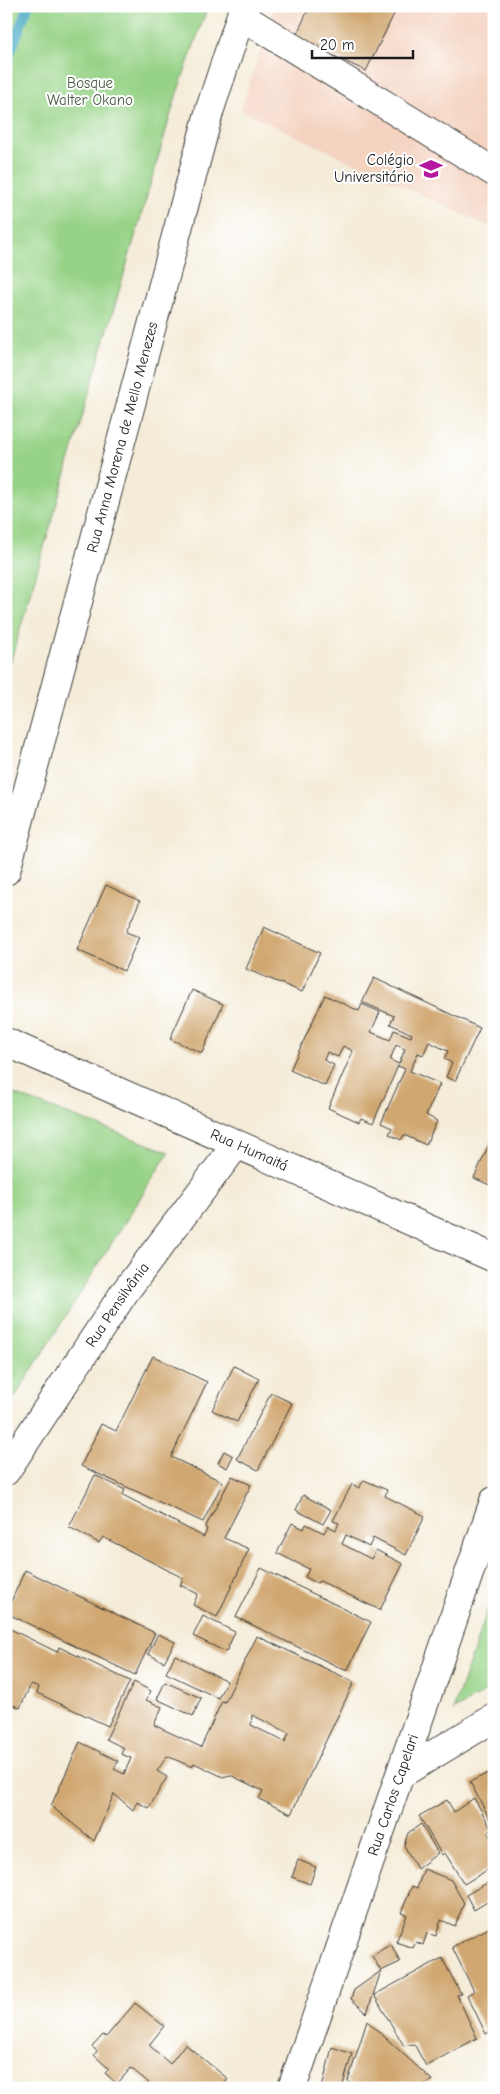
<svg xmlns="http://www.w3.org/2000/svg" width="500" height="2094" font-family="'Comic Neue',sans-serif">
<rect width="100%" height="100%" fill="#fff"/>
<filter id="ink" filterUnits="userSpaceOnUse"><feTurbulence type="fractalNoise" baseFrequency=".02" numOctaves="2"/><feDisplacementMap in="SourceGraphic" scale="10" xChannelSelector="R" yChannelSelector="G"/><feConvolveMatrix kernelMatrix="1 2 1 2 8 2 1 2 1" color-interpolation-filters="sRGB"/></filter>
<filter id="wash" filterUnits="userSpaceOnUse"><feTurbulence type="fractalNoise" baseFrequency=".0096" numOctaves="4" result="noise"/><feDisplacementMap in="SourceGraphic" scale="20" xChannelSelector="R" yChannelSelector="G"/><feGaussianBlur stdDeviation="1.12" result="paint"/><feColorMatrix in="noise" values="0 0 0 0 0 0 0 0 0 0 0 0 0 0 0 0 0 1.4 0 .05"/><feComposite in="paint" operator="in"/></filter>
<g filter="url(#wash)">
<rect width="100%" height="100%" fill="#f4ecd8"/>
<!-- built -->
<path fill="#f4d3c0" d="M 274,6 L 494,6 L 494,229 L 241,110 Z"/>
<!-- green -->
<g fill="#97d387" stroke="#5a7852">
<path d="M 6,6 L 208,6 L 177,93 L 6,677 Z"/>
<path d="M 6,1091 L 169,1152 L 6,1411 Z"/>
<path d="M 494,1591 L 494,1686 L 453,1711 Z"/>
</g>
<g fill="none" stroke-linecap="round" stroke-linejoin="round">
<!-- stream -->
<path stroke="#45a9c4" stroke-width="10" d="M 6,64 L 28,6"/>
</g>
<g id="blocks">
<!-- building -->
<g fill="#d0a771" fill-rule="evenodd">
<path d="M 310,6 L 398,6 L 366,71 L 295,38 Z"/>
<path d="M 106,885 L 140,901 L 126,932 L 139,937 L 124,971 L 77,950 Z"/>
<path d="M 264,927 L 320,953 L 302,992 L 246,969 Z"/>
<path d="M 374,978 L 480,1028 L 455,1081 L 446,1077 L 452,1063 L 444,1059 L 448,1051 L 429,1042 L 423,1055 L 418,1053 L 410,1071 L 440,1084 L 426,1115 L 437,1121 L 426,1145 L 404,1135 L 401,1140 L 389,1134 L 392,1128 L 381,1123 L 405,1069 L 398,1066 L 373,1123 L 361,1118 L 359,1122 L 328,1108 L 353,1051 L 343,1046 L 338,1057 L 327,1052 L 324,1060 L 334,1065 L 325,1086 L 290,1070 L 325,995 L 359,1011 L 362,1004 L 380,1012 L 371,1032 L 390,1040 L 394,1030 L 411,1037 L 412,1034 L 390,1024 L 394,1016 L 362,1002 ZM 396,1045 L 405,1049 L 399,1064 L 390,1060 Z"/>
<path d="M 192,990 L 223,1004 L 202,1053 L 170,1039 Z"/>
<path d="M 492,1138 L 494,1138 L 494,1187 L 474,1178 Z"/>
<path d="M 153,1356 L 207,1382 L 171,1457 L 223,1482 L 203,1522 L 81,1466 L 101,1424 L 116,1431 Z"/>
<path d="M 234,1366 L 259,1379 L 237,1422 L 212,1410 Z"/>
<path d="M 271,1393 L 292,1403 L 258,1470 L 237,1459 Z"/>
<path d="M 224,1451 L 233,1456 L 227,1468 L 218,1463 Z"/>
<path d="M 95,1475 L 125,1490 L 123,1495 L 204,1537 L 207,1529 L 205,1528 L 232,1476 L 251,1485 L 224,1538 L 249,1549 L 217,1617 L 193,1605 L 198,1594 L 180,1585 L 183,1578 L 103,1537 L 99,1543 L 69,1527 Z"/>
<path d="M 364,1480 L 387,1490 L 385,1496 L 425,1516 L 406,1555 L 373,1538 L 369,1547 L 346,1535 L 342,1544 L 371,1559 L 376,1550 L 403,1564 L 380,1610 L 320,1581 L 317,1583 L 305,1577 L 309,1569 L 277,1553 L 292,1523 L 304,1529 L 306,1524 L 324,1533 L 328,1526 L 336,1530 L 339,1523 L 333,1521 L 352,1484 L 359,1488 Z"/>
<path d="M 303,1495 L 331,1510 L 323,1524 L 296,1510 Z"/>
<path d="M 261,1568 L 371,1622 L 347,1671 L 236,1617 Z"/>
<path d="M 25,1570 L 155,1633 L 135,1675 L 6,1613 Z"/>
<path d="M 203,1616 L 235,1632 L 226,1652 L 193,1636 Z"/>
<path d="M 6,1627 L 57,1652 L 59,1647 L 130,1681 L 108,1726 L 37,1693 L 39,1687 L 31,1684 L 20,1708 L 6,1702 Z"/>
<path d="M 158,1634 L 175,1642 L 164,1662 L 148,1654 Z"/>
<path d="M 257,1636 L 354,1682 L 291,1814 L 259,1799 L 263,1791 L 230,1775 L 223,1777 L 194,1763 L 192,1767 L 167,1756 L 157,1771 L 167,1777 L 149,1808 L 137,1802 L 133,1810 L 114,1794 L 94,1841 L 51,1806 L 80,1742 L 118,1761 L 114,1769 L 124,1774 L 131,1758 L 121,1754 L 124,1748 L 106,1739 L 134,1682 L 151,1691 L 146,1700 L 162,1707 L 154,1725 L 201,1747 L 222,1701 L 225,1702 ZM 252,1715 L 289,1733 L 285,1742 L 251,1725 Z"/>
<path d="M 175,1655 L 227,1681 L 218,1698 L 166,1673 Z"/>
<path d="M 165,1682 L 201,1698 L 193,1716 L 157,1699 Z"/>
<path d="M 494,1770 L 494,1827 L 470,1782 Z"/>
<path d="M 474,1798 L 492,1830 L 488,1833 L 494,1843 L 494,1866 L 464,1884 L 445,1853 L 442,1855 L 419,1816 L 447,1800 L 454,1812 Z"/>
<path d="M 421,1824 L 438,1853 L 417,1869 L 404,1845 L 408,1833 Z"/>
<path d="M 298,1860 L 316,1867 L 310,1884 L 292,1877 Z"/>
<path d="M 424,1869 L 451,1880 L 464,1903 L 455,1926 L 441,1920 L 436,1936 L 427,1933 L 423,1945 L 416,1942 L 413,1948 L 396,1942 L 407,1915 L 401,1913 L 412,1886 L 417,1888 Z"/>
<path d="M 494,1879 L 494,1898 L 474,1910 L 466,1895 Z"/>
<path d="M 493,1926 L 494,2029 L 486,2034 L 467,1995 L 474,1991 L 452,1947 Z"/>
<path d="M 391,1944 L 400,1962 L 381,1971 L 372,1956 Z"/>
<path d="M 442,1958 L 461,1994 L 457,1995 L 477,2038 L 426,2066 L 414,2044 L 404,2046 L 374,1995 Z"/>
<path d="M 381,1971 L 367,2013 L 351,1999 L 354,1990 Z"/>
<path d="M 135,2003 L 164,2026 L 149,2045 L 170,2064 L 185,2044 L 228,2079 L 221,2088 L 145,2088 L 149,2083 L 131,2068 L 117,2084 L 105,2073 L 109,2069 L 94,2055 L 97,2051 L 92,2047 L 103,2035 L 106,2037 Z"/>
<path d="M 367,2021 L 432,2080 L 419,2088 L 356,2088 L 348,2081 Z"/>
<path d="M 332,2047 L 352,2054 L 342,2088 L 322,2088 Z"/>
</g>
</g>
</g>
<g filter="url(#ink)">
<use href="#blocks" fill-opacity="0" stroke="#3c3b38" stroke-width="1"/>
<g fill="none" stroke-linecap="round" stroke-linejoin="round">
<defs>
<g id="minor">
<path d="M 241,16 L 494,172"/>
<path id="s1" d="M 6,871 L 210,109 L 244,6"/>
<path id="s2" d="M 6,1471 L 124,1293 L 236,1145"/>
<path d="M 401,1774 L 494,1718"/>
<path id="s3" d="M 292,2088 L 494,1501"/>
</g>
<g id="major">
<path id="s4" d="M 6,1042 L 494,1258"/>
</g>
</defs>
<!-- minor casing -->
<use href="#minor" stroke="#3c3b38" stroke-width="30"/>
<!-- major casing -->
<use href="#major" stroke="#3c3b38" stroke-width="30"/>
<!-- minor -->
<use href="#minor" stroke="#fff" stroke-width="28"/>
<!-- major -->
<use href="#major" stroke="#fff" stroke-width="28"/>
</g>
</g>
<!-- icons -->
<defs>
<symbol id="school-bare" viewBox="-9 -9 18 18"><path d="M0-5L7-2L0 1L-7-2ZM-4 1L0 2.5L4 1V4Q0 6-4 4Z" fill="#b5179e" stroke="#fff" stroke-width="2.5" paint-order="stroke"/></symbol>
</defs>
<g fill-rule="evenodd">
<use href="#school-bare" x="415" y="153" width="32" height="32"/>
</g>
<g text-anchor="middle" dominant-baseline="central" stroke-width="4" stroke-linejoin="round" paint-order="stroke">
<!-- park labels -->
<g font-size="15" fill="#475c41" stroke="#fff">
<text x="90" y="83">Bosque<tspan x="90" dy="17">Walter Okano</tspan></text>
</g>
<!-- poi labels -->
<g font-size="15" fill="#1c1c1c" stroke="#fff" text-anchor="end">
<text x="414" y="160">Colégio<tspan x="414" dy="17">Universitário</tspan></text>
</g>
<!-- street labels -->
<g font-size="15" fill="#1c1c1c" stroke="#fff">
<text stroke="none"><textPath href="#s1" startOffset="449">Rua Anna Morena de Mello Menezes</textPath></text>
<text stroke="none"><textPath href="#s4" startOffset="266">Rua Humaitá</textPath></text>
<text stroke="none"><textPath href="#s2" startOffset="200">Rua Pensilvânia</textPath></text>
<text stroke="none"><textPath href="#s3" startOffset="310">Rua Carlos Capelari</textPath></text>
</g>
</g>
<!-- margin -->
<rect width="500" height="2094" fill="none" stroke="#fff" stroke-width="25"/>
<!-- scale -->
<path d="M312 50v8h101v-8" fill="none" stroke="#1c1c1c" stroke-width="2.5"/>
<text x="320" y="50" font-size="15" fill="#1c1c1c" stroke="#ffffff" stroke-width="4" paint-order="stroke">20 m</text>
</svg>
